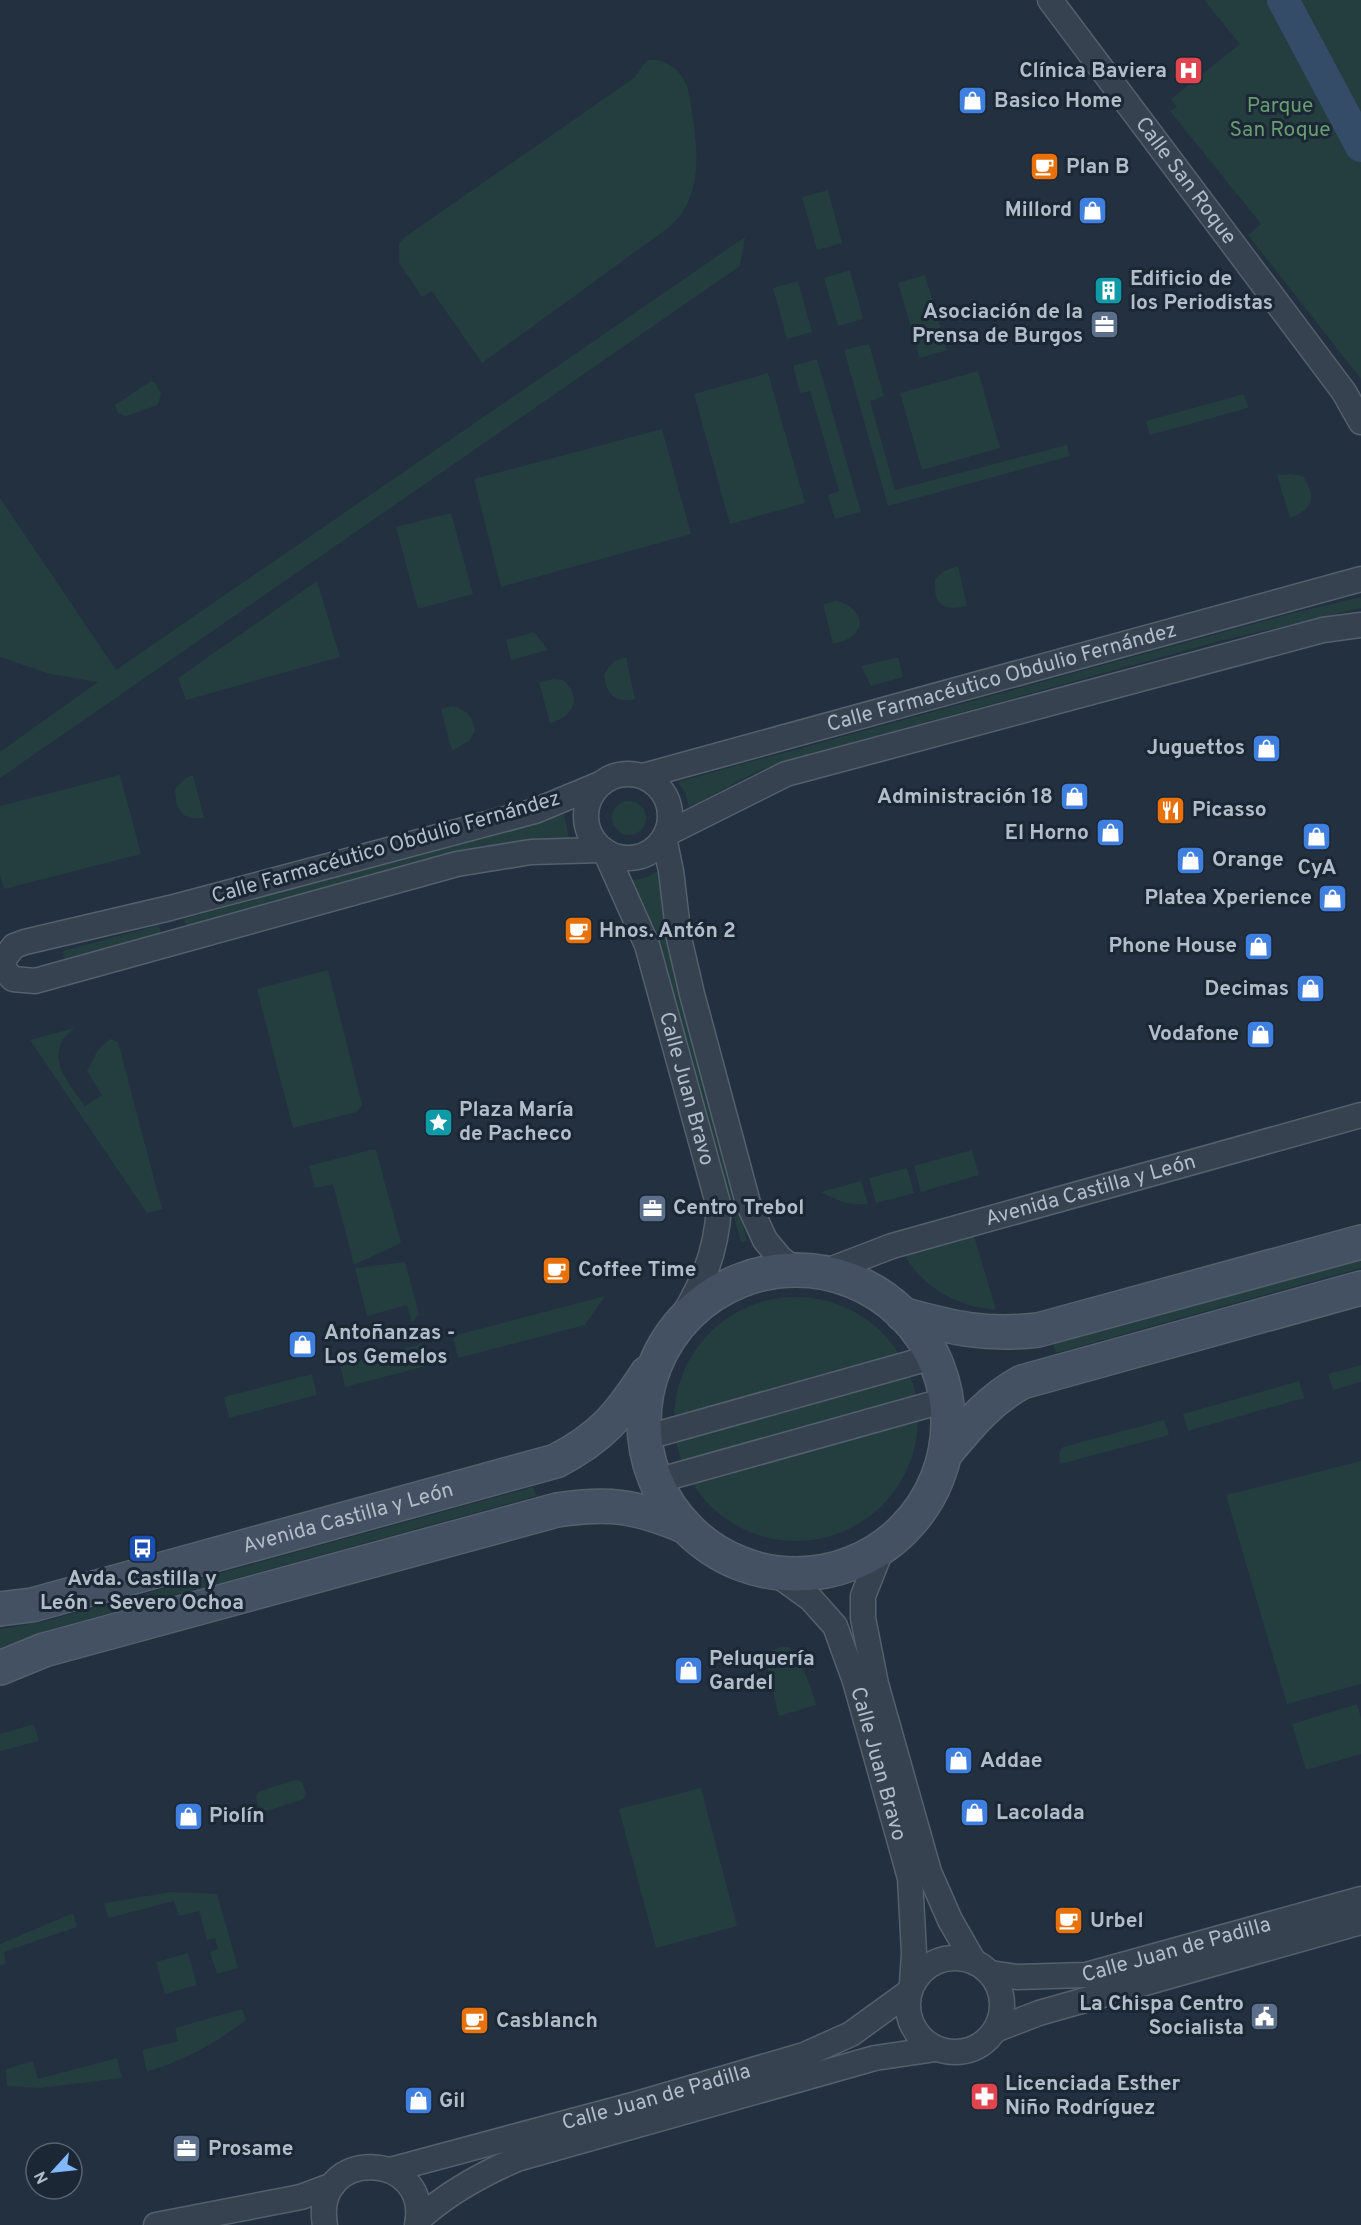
<svg xmlns="http://www.w3.org/2000/svg" width="1361" height="2225" font-family="Overpass,sans-serif">
<rect width="100%" height="100%" fill="#22303f"/>
<!-- green -->
<g fill="#243e40">
<path d="M 1204,0 L 1361,0 L 1361,379 L 1248,235 L 1261,224 L 1170,111 L 1177,107 L 1171,99 L 1240,44 Z"/>
<path d="M 647,60 C 667,58 682,71 688,89 C 696,136 709,194 668,228 L 482,363 L 432,291 L 422,297 L 399,263 L 399,244 L 405,237 L 634,78 Z"/>
<path d="M 828,190 L 842,243 L 817,250 L 802,197 Z"/>
<path d="M 745,237 L 740,266 L 0,778 L 0,752 L 98,682 L 50,674 L 0,657 L 0,498 L 116,670 Z"/>
<path d="M 850,270 L 863,319 L 838,326 L 824,278 Z"/>
<path d="M 925,275 L 947,350 L 920,358 L 898,283 Z"/>
<path d="M 798,281 L 812,332 L 787,339 L 773,288 Z"/>
<path d="M 869,344 L 884,396 L 870,401 L 895,490 L 1067,445 L 1070,456 L 888,506 L 844,350 Z"/>
<path d="M 817,359 L 861,512 L 835,519 L 828,495 L 839,491 L 810,391 L 800,393 L 793,366 Z"/>
<path d="M 978,371 L 1000,448 L 922,470 L 900,393 Z"/>
<path d="M 768,373 L 805,503 L 730,524 L 694,394 Z"/>
<path d="M 151,381 L 155,383 L 161,393 L 158,405 L 126,416 L 118,413 L 115,405 Z"/>
<path d="M 1244,394 L 1248,408 L 1150,435 L 1146,421 Z"/>
<path d="M 662,429 L 691,534 L 501,587 L 474,479 Z"/>
<path d="M 1290,474 L 1303,476 C 1317,498 1313,509 1290,518 L 1277,475 Z"/>
<path d="M 451,513 L 473,594 L 418,609 L 396,527 Z"/>
<path d="M 958,566 L 967,606 C 944,611 933,606 935,580 L 944,571 Z"/>
<path d="M 317,581 L 340,657 L 186,700 L 178,678 Z"/>
<path d="M 1361,597 L 1361,608 L 1224,640 L 817,752 L 761,770 L 689,807 L 685,792 L 677,782 L 1289,614 Z"/>
<path d="M 836,601 C 853,603 871,624 851,637 C 846,641 838,642 833,644 L 823,604 Z"/>
<path d="M 534,632 L 548,650 L 511,660 L 506,640 Z"/>
<path d="M 626,657 L 635,699 C 615,704 606,694 604,674 L 614,661 Z"/>
<path d="M 898,657 L 903,677 L 871,686 L 861,666 Z"/>
<path d="M 553,679 L 563,680 C 583,697 574,717 550,723 L 539,682 Z"/>
<path d="M 453,706 C 468,711 472,716 475,731 L 469,741 L 452,751 L 441,709 Z"/>
<path d="M 120,775 L 141,854 L 4,889 L 0,875 L 0,806 Z"/>
<path d="M 193,775 L 204,818 C 182,821 176,810 175,790 L 184,779 Z"/>
<circle cx="629" cy="818" r="17"/>
<path d="M 564,814 L 569,839 L 535,839 L 459,852 L 186,926 L 184,919 Z"/>
<path d="M 658,871 L 666,941 L 747,1241 L 741,1242 L 659,942 L 631,880 L 645,878 Z"/>
<path d="M 159,925 L 161,933 L 64,959 L 63,951 Z"/>
<path d="M 328,970 L 362,1105 L 357,1112 L 293,1128 L 257,989 Z"/>
<path d="M 75,1028 C 41,1052 67,1081 85,1106 L 102,1095 L 87,1071 L 98,1050 L 110,1039 L 118,1042 L 162,1209 L 147,1213 L 30,1040 Z"/>
<path d="M 370,1150 L 376,1150 L 401,1243 L 354,1265 L 333,1184 L 315,1188 L 309,1166 Z"/>
<path d="M 972,1150 L 979,1175 L 921,1192 L 914,1166 Z"/>
<path d="M 907,1168 L 914,1193 L 876,1203 L 869,1178 Z"/>
<path d="M 861,1181 L 868,1204 C 850,1206 837,1201 821,1192 Z"/>
<path d="M 974,1236 L 996,1310 C 957,1306 926,1290 905,1256 Z"/>
<path d="M 1361,1259 L 1361,1268 L 1056,1353 L 1053,1344 Z"/>
<path d="M 405,1262 L 419,1314 L 412,1323 L 407,1305 L 367,1316 L 355,1268 Z"/>
<path d="M 605,1296 L 585,1325 L 458,1358 L 453,1336 Z"/>
<circle cx="796" cy="1419" r="122"/>
<path d="M 421,1344 L 426,1366 L 345,1387 L 340,1365 Z"/>
<path d="M 1361,1365 L 1361,1382 L 1333,1390 L 1328,1374 Z"/>
<path d="M 312,1374 L 317,1395 L 229,1418 L 224,1397 Z"/>
<path d="M 1299,1381 L 1304,1398 L 1188,1431 L 1183,1414 Z"/>
<path d="M 1164,1420 L 1169,1435 L 1060,1464 L 1059,1453 L 1063,1447 Z"/>
<path d="M 1361,1461 L 1361,1684 L 1287,1704 L 1226,1495 Z"/>
<path d="M 533,1487 L 536,1496 L 48,1630 L 0,1649 L 0,1629 L 46,1621 Z"/>
<path d="M 780,1647 L 789,1647 C 803,1665 810,1683 816,1705 L 779,1716 L 767,1665 L 772,1651 Z"/>
<path d="M 1357,1704 L 1361,1718 L 1361,1754 L 1306,1770 L 1292,1724 Z"/>
<path d="M 34,1724 L 39,1741 L 0,1751 L 0,1734 Z"/>
<path d="M 295,1780 L 302,1782 L 306,1794 L 304,1799 L 267,1811 L 258,1806 L 256,1797 L 258,1792 Z"/>
<path d="M 701,1788 L 737,1926 L 656,1948 L 619,1809 Z"/>
<path d="M 172,1892 L 217,1894 L 238,1968 L 217,1974 L 210,1952 L 218,1949 L 215,1938 L 207,1940 L 199,1911 L 179,1916 L 174,1901 L 108,1918 L 104,1903 Z"/>
<path d="M 73,1913 L 77,1927 L 4,1952 L 6,1964 L 0,1965 L 0,1944 Z"/>
<path d="M 188,1953 L 197,1985 L 165,1994 L 156,1962 Z"/>
<path d="M 242,2009 L 246,2020 C 213,2045 186,2059 147,2072 L 142,2050 L 178,2041 L 175,2028 Z"/>
<path d="M 117,2058 L 122,2078 L 40,2088 L 7,2086 L 6,2069 L 33,2061 L 38,2079 Z"/>
</g>
<g fill="none" stroke-linecap="round" stroke-linejoin="round">
<!-- canal -->
<path stroke="#344c68" stroke-width="32" d="M 1283,0 L 1361,146"/>
<defs>
<g id="street">
<path id="s1" d="M 1050,0 L 1344,392 L 1361,422"/>
<circle cx="628" cy="816" r="42"/>
<path id="s2" d="M 643,776 L 1361,579"/>
<path d="M 600,784 L 535,811 L 170,908 L 25,942 L 14,946 L 3,960 L 5,971 L 13,979 L 35,981 L 457,864 L 531,852 L 601,850"/>
<path d="M 666,834 L 786,774 L 1323,630 L 1361,625"/>
<path d="M 664,838 L 671,871 L 679,938 L 692,994 L 748,1203 L 765,1240 L 780,1258 L 794,1269"/>
<path id="s3" d="M 605,851 L 647,945 L 719,1207 C 716,1257 701,1286 676,1328"/>
<path id="s4" d="M 824,1272 L 892,1246 L 1361,1115"/>
<path d="M 644,1438 L 933,1357"/>
<path d="M 656,1481 L 946,1400"/>
<path d="M 882,1548 L 863,1596 L 863,1618 L 876,1684 L 929,1872 L 950,1920 L 974,1962"/>
<path id="s5" d="M 775,1573 L 811,1599 L 835,1626 L 855,1681 L 910,1878 L 914,1953 L 912,1984"/>
<circle cx="955" cy="2005" r="47"/>
<path id="s6" d="M 990,1973 L 1017,1977 L 1086,1975 L 1361,1899"/>
<path d="M 995,2030 L 1039,2013 L 1361,1922"/>
<path id="s7" d="M 390,2170 L 636,2104 L 804,2055 L 851,2034 L 909,1992"/>
<path d="M 418,2220 C 447,2193 480,2175 517,2159 L 875,2058 L 936,2049"/>
<path d="M 156,2225 L 301,2197 L 333,2185"/>
<path d="M 325,2225 C 311,2146 432,2150 417,2225"/>
</g>
<g id="secondary">
<circle cx="796" cy="1422" r="152"/>
<path d="M 902,1314 C 952,1328 985,1336 1038,1330 L 1361,1242"/>
<path d="M 945,1454 C 969,1425 989,1400 1022,1382 L 1361,1288"/>
<path id="s8" d="M 0,1609 L 32,1605 L 556,1461 C 602,1437 619,1416 647,1373"/>
<path d="M 0,1668 L 44,1650 L 557,1510 C 609,1502 635,1506 684,1526"/>
</g>
</defs>
<!-- street casing -->
<use href="#street" stroke="#54606d" stroke-width="27"/>
<!-- secondary casing -->
<use href="#secondary" stroke="#54606d" stroke-width="36"/>
<!-- street -->
<use href="#street" stroke="#36424f" stroke-width="24"/>
<!-- secondary -->
<use href="#secondary" stroke="#445163" stroke-width="33"/>
</g>
<!-- icons -->
<defs>
<symbol id="hospital-square" viewBox="-11 -11 22 22"><rect x="-9" y="-9" width="18" height="18" rx="4" fill="#e0444e" stroke="#1b2734"/><path d="M-5-5h3v3.5h4V-5h3V5h-3V1.5h-4V5h-3Z" fill="#fff"/></symbol>
<symbol id="shop-square" viewBox="-11 -11 22 22"><rect x="-9" y="-9" width="18" height="18" rx="4" fill="#3f7fe0" stroke="#1b2734"/><path d="M-5-2.5h2.3a2.7 3.5 0 0 1 5.4 0H5L5.5 6h-11ZM-1.5-2.5h3a1.5 2.3 0 0 0-3 0Z" fill="#fff"/></symbol>
<symbol id="cafe-square" viewBox="-11 -11 22 22"><rect x="-9" y="-9" width="18" height="18" rx="4" fill="#e8710a" stroke="#1b2734"/><path d="M-5.5-4.5H6V0H3Q3 3.5 0 3.5H-2.5Q-5.5 3.5-5.5 0ZM3-3.2v2h1.7v-2ZM-6 4.5H4V6H-6Z" fill="#fff"/></symbol>
<symbol id="building-square" viewBox="-11 -11 22 22"><rect x="-9" y="-9" width="18" height="18" rx="4" fill="#0f9aa8" stroke="#1b2734"/><path d="M-4-6H4V6H1V3H-1V6H-4ZM-2.5-4.3h1.7v1.8h-1.7ZM.8-4.3h1.7v1.8H.8ZM-2.5-1h1.7V.8h-1.7ZM.8-1h1.7V.8H.8Z" fill="#fff"/></symbol>
<symbol id="office-square" viewBox="-11 -11 22 22"><rect x="-9" y="-9" width="18" height="18" rx="4" fill="#5c6f8a" stroke="#1b2734"/><path d="M-6-3h4V-5.5h4V-3h4V5H-6ZM-1-4.5V-3h2v-1.5ZM-6 0V1H6V0Z" fill="#fff"/></symbol>
<symbol id="restaurant-square" viewBox="-11 -11 22 22"><rect x="-9" y="-9" width="18" height="18" rx="4" fill="#e8710a" stroke="#1b2734"/><path d="M-5-6h1v4h1v-4h1v4h1v-4h1v5L-1.5 .5V6h-2V.5L-5-1ZM5-6V6H3V1.5H1.5Q1.5-4 5-6Z" fill="#fff"/></symbol>
<symbol id="sight-square" viewBox="-11 -11 22 22"><rect x="-9" y="-9" width="18" height="18" rx="4" fill="#0f9aa8" stroke="#1b2734"/><path d="M0-6L1.8-2.2L6-1.7L2.9 1.2L3.7 5.4L0 3.3L-3.7 5.4L-2.9 1.2L-6-1.7L-1.8-2.2Z" fill="#fff"/></symbol>
<symbol id="bus-square" viewBox="-11 -11 22 22"><rect x="-9" y="-9" width="18" height="18" rx="4" fill="#1a4fb4" stroke="#1b2734"/><path d="M-5-6H5V4H4V6H2V4H-2V6H-4V4H-5ZM-3.5-4V0h7V-4ZM-3.5 1.2v1.5H-2V1.2ZM2 1.2v1.5H3.5V1.2Z" fill="#fff"/></symbol>
<symbol id="civic-square" viewBox="-11 -11 22 22"><rect x="-9" y="-9" width="18" height="18" rx="4" fill="#5c6f8a" stroke="#1b2734"/><path d="M-.6-6.5H3V-4.5H.6V-3L4-1V1h2V6H-6V1h2V-1L-.6-3ZM-1.2 2.5V6h2.4V2.5Z" fill="#fff"/></symbol>
<symbol id="pharmacy-square" viewBox="-11 -11 22 22"><rect x="-9" y="-9" width="18" height="18" rx="4" fill="#e0444e" stroke="#1b2734"/><path d="M-2-6h4v4h4v4h-4v4h-4v-4h-4v-4h4Z" fill="#fff"/></symbol>
</defs>
<g fill-rule="evenodd">
<use href="#hospital-square" x="1172" y="54" width="33" height="33"/>
<use href="#shop-square" x="956" y="84" width="33" height="33"/>
<use href="#cafe-square" x="1028" y="150" width="33" height="33"/>
<use href="#shop-square" x="1076" y="194" width="33" height="33"/>
<use href="#building-square" x="1092" y="274" width="33" height="33"/>
<use href="#office-square" x="1088" y="308" width="33" height="33"/>
<use href="#shop-square" x="1250" y="732" width="33" height="33"/>
<use href="#shop-square" x="1058" y="780" width="33" height="33"/>
<use href="#restaurant-square" x="1154" y="794" width="33" height="33"/>
<use href="#shop-square" x="1094" y="816" width="33" height="33"/>
<use href="#shop-square" x="1300" y="820" width="33" height="33"/>
<use href="#shop-square" x="1174" y="844" width="33" height="33"/>
<use href="#shop-square" x="1316" y="882" width="33" height="33"/>
<use href="#cafe-square" x="562" y="914" width="33" height="33"/>
<use href="#shop-square" x="1242" y="930" width="33" height="33"/>
<use href="#shop-square" x="1294" y="972" width="33" height="33"/>
<use href="#shop-square" x="1244" y="1018" width="33" height="33"/>
<use href="#sight-square" x="422" y="1106" width="33" height="33"/>
<use href="#office-square" x="636" y="1192" width="33" height="33"/>
<use href="#cafe-square" x="540" y="1254" width="33" height="33"/>
<use href="#shop-square" x="286" y="1328" width="33" height="33"/>
<use href="#bus-square" x="126" y="1532" width="33" height="33"/>
<use href="#shop-square" x="672" y="1654" width="33" height="33"/>
<use href="#shop-square" x="942" y="1744" width="33" height="33"/>
<use href="#shop-square" x="958" y="1796" width="33" height="33"/>
<use href="#shop-square" x="172" y="1800" width="33" height="33"/>
<use href="#cafe-square" x="1052" y="1904" width="33" height="33"/>
<use href="#civic-square" x="1248" y="2000" width="33" height="33"/>
<use href="#cafe-square" x="458" y="2004" width="33" height="33"/>
<use href="#pharmacy-square" x="968" y="2080" width="33" height="33"/>
<use href="#shop-square" x="402" y="2084" width="33" height="33"/>
<use href="#office-square" x="170" y="2132" width="33" height="33"/>
</g>
<g text-anchor="middle" dominant-baseline="central" stroke-width="6" stroke-linejoin="round" paint-order="stroke">
<!-- poi labels -->
<g font-size="21" font-weight="bold" fill="#b2bdca" stroke="#1b2734" text-anchor="start">
<text x="1167" y="71" text-anchor="end">Clínica Baviera</text>
<text x="994" y="101">Basico Home</text>
<text x="1066" y="167">Plan B</text>
<text x="1072" y="210" text-anchor="end">Millord</text>
<text x="1130" y="279">Edificio de<tspan x="1130" dy="24">los Periodistas</tspan></text>
<text x="1083" y="312" text-anchor="end">Asociación de la<tspan x="1083" dy="24">Prensa de Burgos</tspan></text>
<text x="1245" y="748" text-anchor="end">Juguettos</text>
<text x="1053" y="797" text-anchor="end">Administración 18</text>
<text x="1192" y="810">Picasso</text>
<text x="1089" y="833" text-anchor="end">El Horno</text>
<text x="1212" y="860">Orange</text>
<text x="1317" y="868" text-anchor="middle">CyA</text>
<text x="1312" y="898" text-anchor="end">Platea Xperience</text>
<text x="599" y="931">Hnos. Antón 2</text>
<text x="1237" y="946" text-anchor="end">Phone House</text>
<text x="1289" y="989" text-anchor="end">Decimas</text>
<text x="1239" y="1034" text-anchor="end">Vodafone</text>
<text x="459" y="1110">Plaza María<tspan x="459" dy="24">de Pacheco</tspan></text>
<text x="673" y="1208">Centro Trebol</text>
<text x="578" y="1270">Coffee Time</text>
<text x="324" y="1333">Antoñanzas -<tspan x="324" dy="24">Los Gemelos</tspan></text>
<text x="142" y="1579" text-anchor="middle">Avda. Castilla y<tspan x="142" dy="24">León – Severo Ochoa</tspan></text>
<text x="709" y="1659">Peluquería<tspan x="709" dy="24">Gardel</tspan></text>
<text x="980" y="1761">Addae</text>
<text x="996" y="1813">Lacolada</text>
<text x="209" y="1816">Piolín</text>
<text x="1090" y="1921">Urbel</text>
<text x="1244" y="2004" text-anchor="end">La Chispa Centro<tspan x="1244" dy="24">Socialista</tspan></text>
<text x="496" y="2021">Casblanch</text>
<text x="1005" y="2084">Licenciada Esther<tspan x="1005" dy="24">Niño Rodríguez</tspan></text>
<text x="439" y="2101">Gil</text>
<text x="208" y="2149">Prosame</text>
</g>
<!-- park labels -->
<g font-size="21" fill="#679d71" stroke="#1b2734">
<text x="1280" y="106">Parque<tspan x="1280" dy="24">San Roque</tspan></text>
</g>
<!-- street labels -->
<g font-size="21" fill="#b2bdca" stroke="#1b2734">
<text stroke="none"><textPath href="#s1" startOffset="226">Calle San Roque</textPath></text>
<text stroke="none"><textPath href="#s2" startOffset="372">Calle Farmacéutico Obdulio Fernández</textPath></text>
<text transform="translate(386 848) rotate(-16)">Calle Farmacéutico Obdulio Fernández</text>
<text stroke="none"><textPath href="#s3" startOffset="252">Calle Juan Bravo</textPath></text>
<text stroke="none"><textPath href="#s4" startOffset="279">Avenida Castilla y León</textPath></text>
<text stroke="none"><textPath href="#s8" startOffset="360">Avenida Castilla y León</textPath></text>
<text stroke="none"><textPath href="#s5" startOffset="225">Calle Juan Bravo</textPath></text>
<text stroke="none"><textPath href="#s6" startOffset="190">Calle Juan de Padilla</textPath></text>
<text stroke="none"><textPath href="#s7" startOffset="276">Calle Juan de Padilla</textPath></text>
</g>
</g>
<!-- north arrow -->
<g transform="translate(54 2171) rotate(243)"><circle r="28" fill="#1b2734" stroke="#576370" stroke-width="1.5"/>
<path d="M0-4.5L10 22L0 15L-10 22Z" fill="#82b8ff"/>
<text y="-9" font-size="16" font-weight="bold" text-anchor="middle" fill="#b2bdca">N</text>
</g>
</svg>
